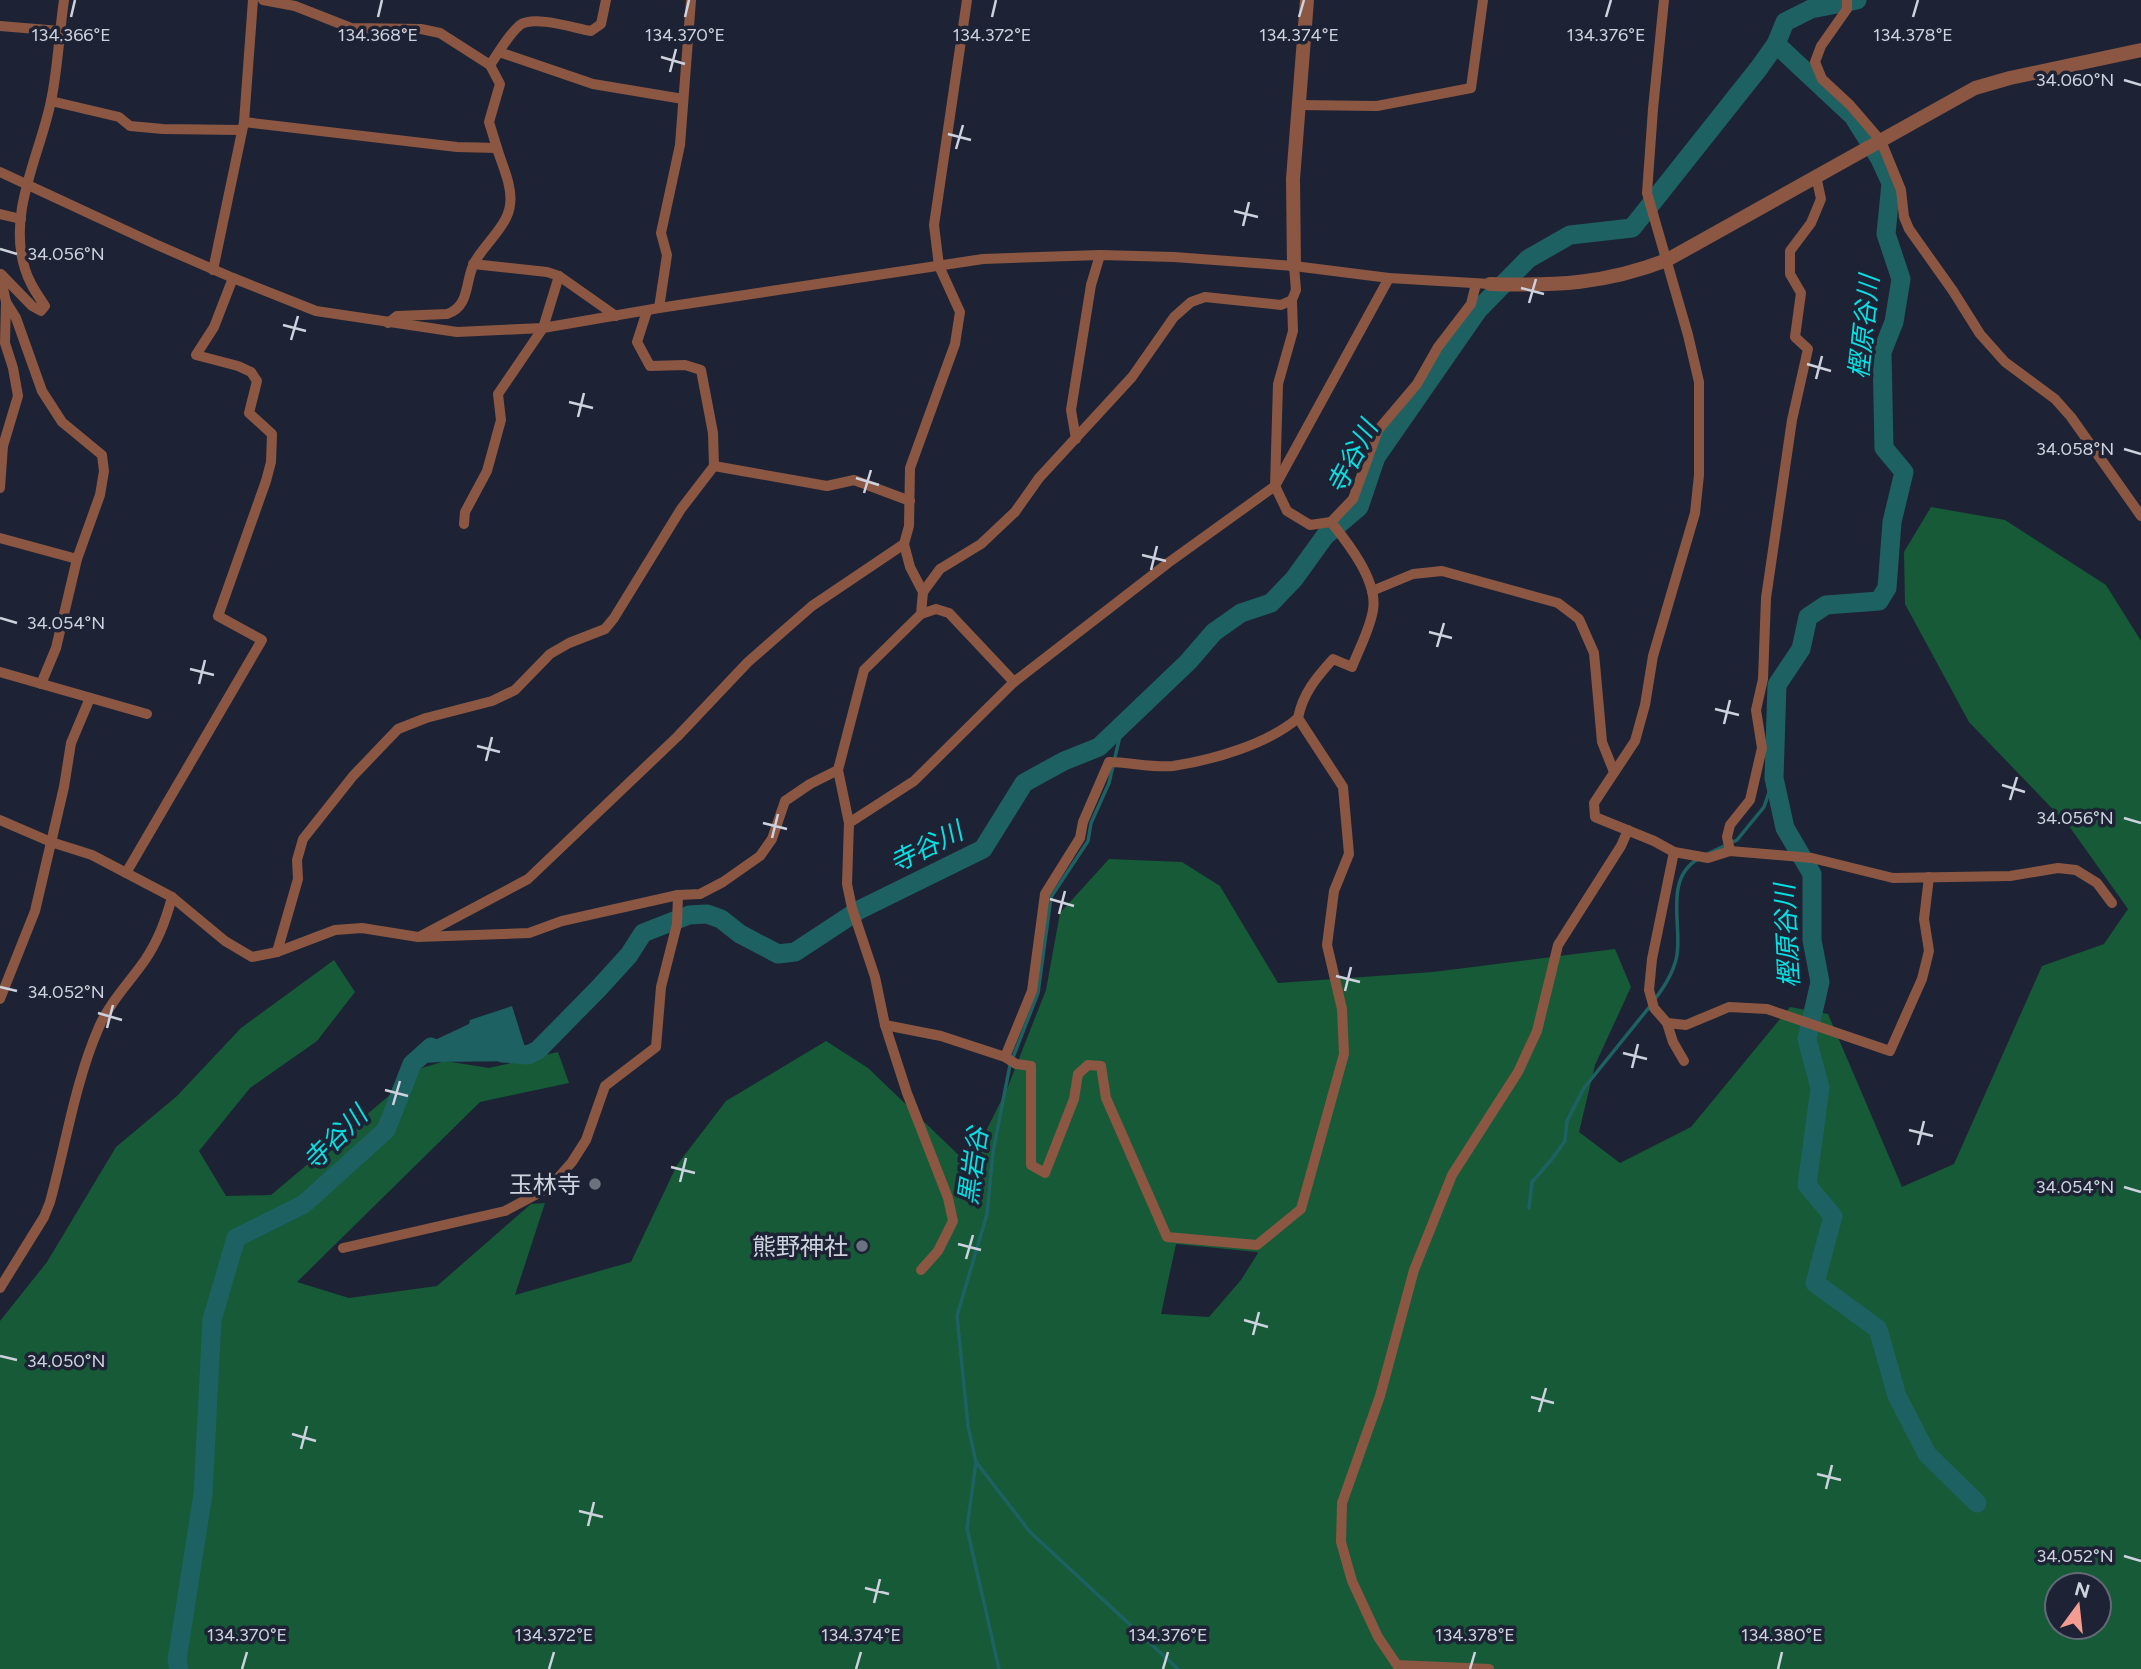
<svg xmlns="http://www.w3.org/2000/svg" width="2141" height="1669" font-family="Figtree,'Noto Sans JP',sans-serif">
<rect width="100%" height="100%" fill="#1d2334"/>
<!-- forest -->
<path fill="#165a38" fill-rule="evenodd" d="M 1931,507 L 2005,520 L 2106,585 L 2141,641 L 2141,1669 L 0,1669 L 0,1321 L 47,1262 L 116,1147 L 177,1096 L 241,1028 L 334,960 L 355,992 L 317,1041 L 250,1088 L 199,1151 L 226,1196 L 271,1195 L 422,1068 L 445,1061 L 489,1068 L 558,1052 L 569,1083 L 480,1102 L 297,1282 L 349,1298 L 437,1286 L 531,1204 L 545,1203 L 515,1295 L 631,1262 L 677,1165 L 726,1101 L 826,1041 L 868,1068 L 969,1165 L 1007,1089 L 1046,990 L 1060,913 L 1109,859 L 1182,862 L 1220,886 L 1278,983 L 1433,972 L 1615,949 L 1631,987 L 1595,1065 L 1579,1132 L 1620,1163 L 1691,1127 L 1790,1007 L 1828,1014 L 1902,1187 L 1954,1164 L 2042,966 L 2104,944 L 2128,909 L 2069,826 L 1969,722 L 1905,604 L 1904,552 ZM 1176,1244 L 1257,1252 L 1258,1253 L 1241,1280 L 1209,1317 L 1161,1314 ZM 2057,1585 L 2099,1585 L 2099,1627 L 2057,1627 Z"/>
<!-- water -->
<path fill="#1e6162" d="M 512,1006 L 529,1060 C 490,1063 451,1060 412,1064 L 420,1047 L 469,1024 L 470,1020 Z"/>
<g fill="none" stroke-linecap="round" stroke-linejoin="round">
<!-- stream -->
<g stroke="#1e6162" stroke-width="3.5">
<path d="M 1705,855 L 1737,840 L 1764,807 L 1774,778"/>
<path d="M 1655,999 C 1665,986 1674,972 1677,955 C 1682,924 1664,879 1698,859"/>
<path d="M 1529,1208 L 1532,1182 L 1552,1159 L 1565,1141 L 1567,1121 L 1584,1088 L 1651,1005"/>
<path d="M 976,1462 L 1030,1532 L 1178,1669"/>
<path d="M 999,1669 L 967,1528 L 976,1462 L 968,1426 L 957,1316 L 987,1214 L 993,1152 L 1010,1065 L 1038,993 L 1051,897 L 1088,841 L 1091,823 L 1109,783 L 1123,723"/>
</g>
<!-- river -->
<g stroke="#1e6162" stroke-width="19">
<path d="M 1776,44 L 1853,116 L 1880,159 L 1891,183 L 1886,234 L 1901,279 L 1894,322 L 1882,352 L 1884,448 L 1904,472 L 1892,522 L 1887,588 L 1879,601 L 1826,605 L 1808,617 L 1801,649 L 1777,685 L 1774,778 L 1785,828 L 1812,874 L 1812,940 L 1820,982 L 1807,1039 L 1820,1088 L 1807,1185 L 1833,1216 L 1815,1283 L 1878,1329 L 1897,1396 L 1927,1454 L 1977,1503"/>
<path d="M 503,1053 L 528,1055 L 538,1050 L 599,988 L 629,955 L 643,933 L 689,915 L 707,914 L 721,919 L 740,934 L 778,954 L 795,952 L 859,910 L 983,849 L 1024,783 L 1064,761 L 1099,747 L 1188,662 L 1214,632 L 1241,613 L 1271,603 L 1294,579 L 1325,536 L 1359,507 L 1376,457 L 1478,310 L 1528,259 L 1570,235 L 1632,228 L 1759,68 L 1776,44 L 1785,22 L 1811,9 L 1857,0"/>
<path d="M 179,1669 L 177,1660 L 203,1494 L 212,1320 L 236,1238 L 304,1204 L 386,1130 L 412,1064 L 431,1047"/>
</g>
<!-- minor -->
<g stroke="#8b5742" stroke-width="10">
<path d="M 263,0 L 295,6 L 351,28 L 421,29 L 440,33 L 490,65"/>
<path d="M 1664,0 L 1653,109 L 1647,193 L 1688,335 L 1699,382 L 1699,475 L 1695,513 L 1653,656 L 1645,705 L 1635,741 L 1594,803 L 1595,817 L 1654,841 L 1674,852 L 1652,959 L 1649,990 L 1654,1008 L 1667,1023 L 1673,1042 L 1684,1061"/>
<path d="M 1847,0 L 1847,9 L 1821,46 L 1815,62 L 1822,79 L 1850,105 L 1881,141 L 1901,190 L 1904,217 L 1909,229 L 1953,291 L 1980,334 L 2005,362 L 2055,399 L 2071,417 L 2141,516"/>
<path d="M 0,26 L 60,31"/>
<path d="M 499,52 L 593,84 L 683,99"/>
<path d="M 51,101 L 119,117 L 130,126 L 163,129 L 242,130"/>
<path d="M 1298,105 L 1377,106 L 1471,88 L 1483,0"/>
<path d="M 244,122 L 457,147 L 497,148 L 489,122 L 500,84 L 490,65 C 499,52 508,35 520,25 C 534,15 574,28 591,31 L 601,24 L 606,0"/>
<path d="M 0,172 L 155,244 L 233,278 L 316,311 L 457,332 L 543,328 L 659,308 L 983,259 L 1100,255 L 1174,257 L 1294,266 L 1389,278 L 1490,284"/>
<path d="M 0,214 L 21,219"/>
<path d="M 473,264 L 547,272 L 559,276 L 616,316"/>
<path d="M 1294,266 L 1296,290 L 1292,300 L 1293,331 L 1278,384 L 1275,486 L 1287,511 L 1310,525 L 1331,522 L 1353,499 L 1378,430 L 1417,384 L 1438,347 L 1471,304 L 1476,284"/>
<path d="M 213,270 L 244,122 L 253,0"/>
<path d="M 0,274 L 6,302 L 16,318 L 42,391 L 62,422 L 102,455 L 104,471 L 100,495 L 77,559 L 56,648 L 41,684"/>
<path d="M 1,274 L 32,306 L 41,311 L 45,306 C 37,294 29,283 25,269 C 7,213 40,155 51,101 C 58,68 59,34 64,0"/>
<path d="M 659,308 L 667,255 L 661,233 L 680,145 L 691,0"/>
<path d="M 388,323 L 397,316 L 447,314 C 472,306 464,277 476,260 C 485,244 508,225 510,205 C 513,187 502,165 497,148"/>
<path d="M 1076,439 L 1071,410 L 1091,285 L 1100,255"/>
<path d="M 714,466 L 827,486 L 854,480 L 910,501"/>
<path d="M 0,488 L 3,446 L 18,396 L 13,368 L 5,343 L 6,302"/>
<path d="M 464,524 L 465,512 L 487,471 L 501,420 L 498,394 L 543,328 L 559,276"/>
<path d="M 0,538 L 77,559"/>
<path d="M 1372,591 L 1413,574 L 1442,571 L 1558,603 L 1579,619 L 1594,653 L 1602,742 L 1614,772"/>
<path d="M 923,592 L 910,567 L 904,544 L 909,526 L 910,468 L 955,344 L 960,312 L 939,266 L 934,225 L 967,0"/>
<path d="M 921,614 L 936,609 L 949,613 L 1014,682"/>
<path d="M 0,672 L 147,714"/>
<path d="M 0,820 L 51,842 L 92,855 L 172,897 L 225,941 L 252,957 L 277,952 L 335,930 L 362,928 L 418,937 L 529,933 L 562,921 L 678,895 L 700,894 L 723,882 L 760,856 L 772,839 L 785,801 L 810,784 L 838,770"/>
<path d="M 849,823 L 914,781 L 1014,682 L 1168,563 L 1275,486 L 1389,278"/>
<path d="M 1730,851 L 1727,837 L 1730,825 L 1750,800 L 1762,748 L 1756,710 L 1763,679 L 1766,598 L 1792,420 L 1808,349 L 1795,337 L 1801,293 L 1790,274 L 1790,251 L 1811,223 L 1821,199 L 1816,176"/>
<path d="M 1674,852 L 1708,858 L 1730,851 L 1812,858 L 1893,878 L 2010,876 L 2058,868 L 2076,870 L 2097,883 L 2112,903"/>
<path d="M 126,873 L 262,640 L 218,616 L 266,481 L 271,462 L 272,434 L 249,413 L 257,381 L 251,372 L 238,366 L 196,355 L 214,327 L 233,278"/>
<path d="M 421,936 L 528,879 L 677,737 L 748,662 L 812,606 L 904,544"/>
<path d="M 277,952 L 298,879 L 297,860 L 303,839 L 353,776 L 398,729 L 426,718 L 492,701 L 515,690 L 550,654 L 569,643 L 605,629 L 614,618 L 681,509 L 714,466 L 713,433 L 701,370 L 685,365 L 650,366 L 637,342 L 647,311"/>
<path d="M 0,999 L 35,911 L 64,787 L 71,743 L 90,698"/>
<path d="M 1667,1023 L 1686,1025 L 1729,1007 L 1767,1009 L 1890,1051 L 1922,979 L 1929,951 L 1924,919 L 1929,877"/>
<path d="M 885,1025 L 941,1036 L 1005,1057 L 1016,1064 L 1031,1066 L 1031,1165 L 1045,1173 L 1074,1099 L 1078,1074 L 1088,1065 L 1101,1066 L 1106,1098 L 1167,1237 L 1257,1245 L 1301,1209 L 1344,1054 L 1342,1009 L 1327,945 L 1334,891 L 1349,854 L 1343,787 L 1298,718 C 1303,693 1316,678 1333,659 L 1352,667 C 1359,649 1370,629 1373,610 C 1378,581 1348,543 1331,522"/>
<path d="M 1005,1057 L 1032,991 L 1045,894 L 1080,838 L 1083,822 L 1109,762 C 1129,762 1153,768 1173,766 C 1213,760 1268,744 1298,718"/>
<path d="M 343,1248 L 505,1211 L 550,1187 L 572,1162 L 586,1140 L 605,1086 L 656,1047 L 661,987 L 677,924 L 678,895"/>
<path d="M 921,1270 L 938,1251 L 953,1221 L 948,1198 L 907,1093 L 885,1025 L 875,977 L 852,908 L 847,884 L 849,823 L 838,770 L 864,670 L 921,614 L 923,592 L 940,569 L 981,544 L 1015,512 L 1039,478 L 1132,377 L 1174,317 L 1191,302 L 1205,297 L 1281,305 L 1292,300"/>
<path d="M 0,1288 L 44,1217 L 50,1202 C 66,1144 75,1082 99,1027 C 110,1002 129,983 145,960 C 158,941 166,920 172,897"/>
<path d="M 1489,1669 L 1397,1665 L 1378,1637 L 1352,1581 L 1341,1542 L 1342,1503 L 1380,1396 L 1414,1270 L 1452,1175 L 1518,1072 L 1537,1031 L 1558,945 L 1621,846 L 1628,830"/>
</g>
<!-- tertiary -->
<g stroke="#8b5742" stroke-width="14">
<path d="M 1294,266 L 1293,179 L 1307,0"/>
<path d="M 1490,284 C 1556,286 1605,284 1667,260 L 1975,88 L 2010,78 L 2141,50"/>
</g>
</g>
<!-- ticks -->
<path fill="none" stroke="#ced2de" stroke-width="2.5" d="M 71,17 L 75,0M 378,17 L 382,0M 685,17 L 689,0M 992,17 L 996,0M 1299,17 L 1304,0M 1606,17 L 1611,0M 1913,17 L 1918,0M 661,57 L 685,64M 670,72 L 676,49M 2124,80 L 2141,85M 948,134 L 971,140M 956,149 L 963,125M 1234,211 L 1258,217M 1243,226 L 1249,202M 0,249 L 17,254M 1521,288 L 1544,294M 1529,303 L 1536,279M 283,325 L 306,331M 291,340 L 298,316M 1807,364 L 1831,371M 1816,379 L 1822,356M 569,402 L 593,408M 578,417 L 584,393M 2124,449 L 2141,454M 856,478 L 879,485M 864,493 L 871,470M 1142,555 L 1166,561M 1151,570 L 1157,546M 0,618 L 17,623M 1429,632 L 1452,638M 1437,647 L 1444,623M 190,669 L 214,675M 199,684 L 205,660M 1715,709 L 1739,715M 1724,724 L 1730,700M 477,746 L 500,752M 486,761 L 492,737M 2002,785 L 2025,792M 2010,800 L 2017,777M 2124,818 L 2141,823M 763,823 L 787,829M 772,838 L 778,814M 1050,899 L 1074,906M 1059,914 L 1065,891M 1336,976 L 1360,982M 0,987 L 17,991M 1345,991 L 1351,967M 98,1013 L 122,1020M 107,1028 L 113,1005M 1623,1053 L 1647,1059M 1632,1068 L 1638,1044M 385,1090 L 408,1096M 393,1105 L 400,1081M 1909,1130 L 1933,1136M 1918,1145 L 1924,1121M 671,1167 L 695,1173M 680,1182 L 686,1158M 2124,1187 L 2141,1192M 958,1244 L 981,1250M 966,1259 L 973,1235M 1244,1320 L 1268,1327M 1253,1335 L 1259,1312M 0,1356 L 17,1360M 1531,1397 L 1554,1403M 1539,1412 L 1546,1388M 292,1434 L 316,1441M 301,1449 L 307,1426M 1817,1474 L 1841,1480M 1826,1489 L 1832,1465M 579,1511 L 603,1517M 588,1526 L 594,1502M 2124,1556 L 2141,1561M 865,1588 L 889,1594M 874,1603 L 880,1579M 242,1669 L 247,1652M 549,1669 L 554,1652M 856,1669 L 861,1652M 1163,1669 L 1168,1652M 1470,1669 L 1475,1652M 1778,1669 L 1782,1652"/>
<!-- markers -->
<g fill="#6b7280" stroke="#1d2334" stroke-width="2.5">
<circle cx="595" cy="1184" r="7"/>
<circle cx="862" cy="1246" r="7"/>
</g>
<g text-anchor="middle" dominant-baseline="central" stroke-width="7" stroke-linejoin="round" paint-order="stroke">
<!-- poi labels -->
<g font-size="24" fill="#ced2de" stroke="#1d2334" text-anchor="end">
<text x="581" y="1184">玉林寺</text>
<text x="848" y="1246">熊野神社</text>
</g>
<!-- water labels -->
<g font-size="26" font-style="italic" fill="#04e0e3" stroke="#1d2334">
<text transform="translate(1864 327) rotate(-84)">樫原谷川</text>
<text transform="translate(1352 457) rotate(-62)">寺谷川</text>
<text transform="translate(926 847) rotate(-27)">寺谷川</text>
<text transform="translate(1787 936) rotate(-93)">樫原谷川</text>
<text transform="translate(335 1138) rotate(-45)">寺谷川</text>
<text transform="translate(973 1166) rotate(-82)">黒岩谷</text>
</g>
</g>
<g font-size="18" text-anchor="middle" fill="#ced2de" stroke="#1d2334" stroke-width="7" stroke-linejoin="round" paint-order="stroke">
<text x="71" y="41">134.366°E</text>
<text x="378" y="41">134.368°E</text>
<text x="685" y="41">134.370°E</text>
<text x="992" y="41">134.372°E</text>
<text x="1299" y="41">134.374°E</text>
<text x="1606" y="41">134.376°E</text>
<text x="1913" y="41">134.378°E</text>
<text x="2075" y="86">34.060°N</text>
<text x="66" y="260">34.056°N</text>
<text x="2075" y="455">34.058°N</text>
<text x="66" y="629">34.054°N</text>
<text x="2075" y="824">34.056°N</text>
<text x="66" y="998">34.052°N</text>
<text x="2075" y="1193">34.054°N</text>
<text x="66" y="1367">34.050°N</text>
<text x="2075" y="1562">34.052°N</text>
<text x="247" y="1641">134.370°E</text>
<text x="554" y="1641">134.372°E</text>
<text x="861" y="1641">134.374°E</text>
<text x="1168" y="1641">134.376°E</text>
<text x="1475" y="1641">134.378°E</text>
<text x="1782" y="1641">134.380°E</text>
</g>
<!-- north arrow -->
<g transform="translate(2078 1606) rotate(15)"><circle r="33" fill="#1d2334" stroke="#646978" stroke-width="2"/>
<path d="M0-5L12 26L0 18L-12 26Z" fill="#f59c92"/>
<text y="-10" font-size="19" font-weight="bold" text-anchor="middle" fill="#ced2de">N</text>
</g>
</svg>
